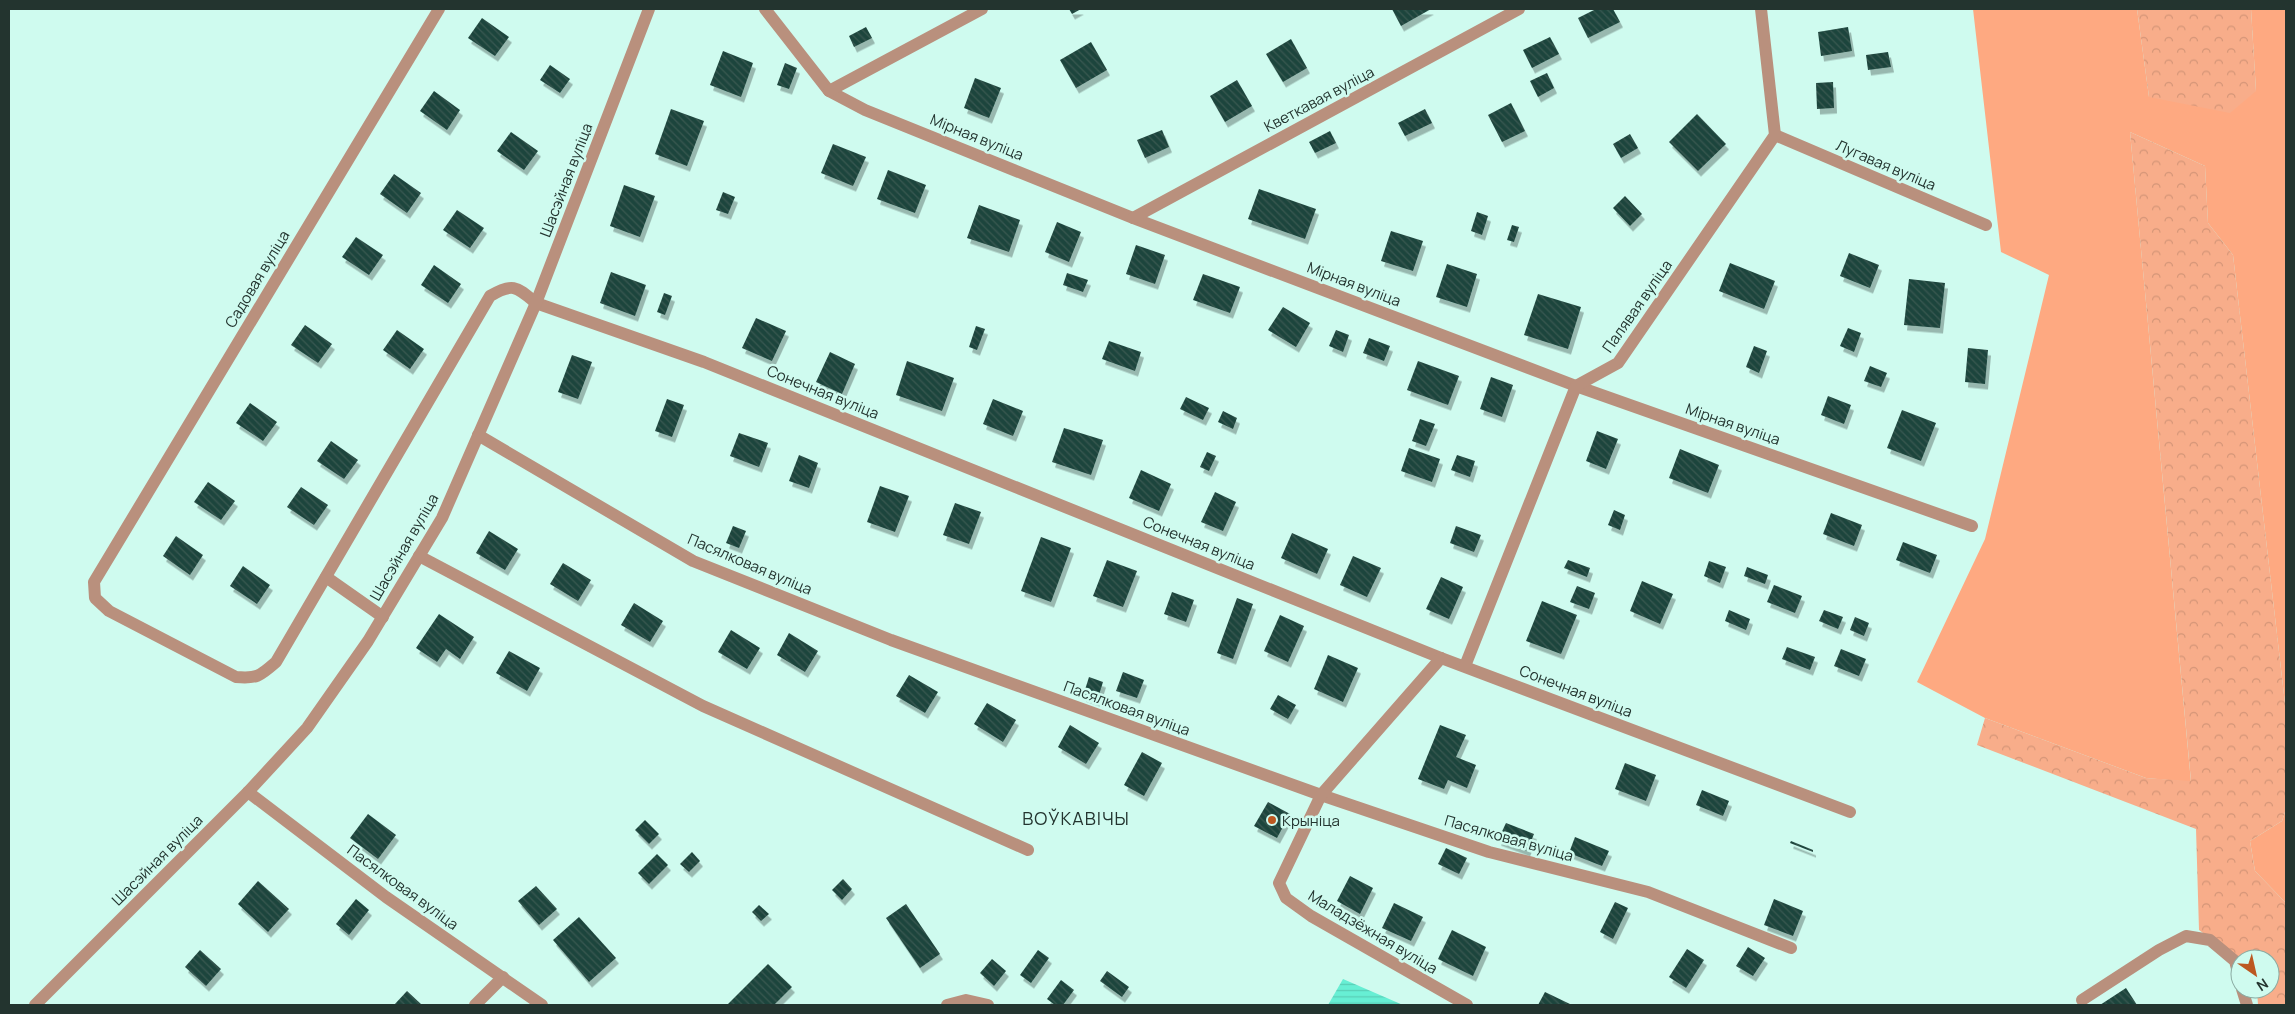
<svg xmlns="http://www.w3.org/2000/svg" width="2295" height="1014" font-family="Manrope,sans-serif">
<defs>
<pattern id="forest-crowns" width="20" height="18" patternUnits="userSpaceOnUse" patternTransform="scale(1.25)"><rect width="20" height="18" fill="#f8ad8a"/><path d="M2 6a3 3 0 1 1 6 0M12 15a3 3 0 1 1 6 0" fill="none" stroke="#d49577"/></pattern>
<pattern id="water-rules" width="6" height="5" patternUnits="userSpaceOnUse" patternTransform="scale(1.25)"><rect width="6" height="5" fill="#67efd4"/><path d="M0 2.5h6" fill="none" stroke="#59ceb6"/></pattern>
<pattern id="building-back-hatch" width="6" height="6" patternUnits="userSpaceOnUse" patternTransform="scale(1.25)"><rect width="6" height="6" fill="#1f453d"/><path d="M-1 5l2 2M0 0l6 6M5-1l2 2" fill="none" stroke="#375851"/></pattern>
<filter id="shadow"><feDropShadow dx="3" dy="5.5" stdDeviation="0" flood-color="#0004"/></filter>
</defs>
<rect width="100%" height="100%" fill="#cffbef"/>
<!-- grass -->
<g fill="#fea981">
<path d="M 1973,9 L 2137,9 L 2149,97 L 2256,91 L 2251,9 L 2286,9 L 2286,712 L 2233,255 L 2208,223 L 2205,166 L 2130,132 L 2191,782 L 2146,778 L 1985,718 L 1917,682 L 1985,539 L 2049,275 L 2001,252 Z"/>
<path d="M 2286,809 L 2286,903 L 2255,871 L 2250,841 L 2282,821 Z"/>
</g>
<!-- forest -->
<g fill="url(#forest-crowns)">
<path d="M 2137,9 L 2251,9 L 2256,91 L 2230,113 L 2149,97 Z"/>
<path d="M 2130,132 L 2205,166 L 2208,223 L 2233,255 L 2286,712 L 2286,809 L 2282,821 L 2250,841 L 2255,871 L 2286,903 L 2286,1005 L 2258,1005 L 2257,989 L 2270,989 L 2270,959 L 2240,960 L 2199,930 L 2196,829 L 1977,745 L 1985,718 L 2146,778 L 2191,781 Z"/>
</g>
<!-- water -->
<path fill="url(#water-rules)" d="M 1343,979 L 1403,1005 L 1328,1005 Z"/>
<!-- building -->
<g fill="url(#building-back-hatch)" filter="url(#shadow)">
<path d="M 1069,9 L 1081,9 L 1072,14 Z"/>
<path d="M 1392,9 L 1431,9 L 1401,26 Z"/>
<path d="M 1596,9 L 1613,9 L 1620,22 L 1588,38 L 1578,18 Z"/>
<path d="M 482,18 L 509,37 L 495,56 L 468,38 Z"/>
<path d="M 866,27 L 872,38 L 854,47 L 849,36 Z"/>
<path d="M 1848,27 L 1852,51 L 1821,56 L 1818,32 Z"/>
<path d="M 1550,37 L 1559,54 L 1532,68 L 1523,50 Z"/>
<path d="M 1291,39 L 1307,68 L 1283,82 L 1266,54 Z"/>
<path d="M 1091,42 L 1107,70 L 1076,88 L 1060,60 Z"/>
<path d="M 723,51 L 753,63 L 741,97 L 710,85 Z"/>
<path d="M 1888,52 L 1891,67 L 1868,70 L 1866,55 Z"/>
<path d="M 785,63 L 797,68 L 789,89 L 777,85 Z"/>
<path d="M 550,65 L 570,79 L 560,93 L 540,80 Z"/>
<path d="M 1547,73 L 1554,88 L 1538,97 L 1530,81 Z"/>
<path d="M 975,78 L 1001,88 L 989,118 L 964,108 Z"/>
<path d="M 1237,80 L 1252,106 L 1225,122 L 1210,96 Z"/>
<path d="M 1833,82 L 1834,108 L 1817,109 L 1816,83 Z"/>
<path d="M 434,91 L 460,110 L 447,130 L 420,111 Z"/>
<path d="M 1511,103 L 1525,131 L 1502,142 L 1488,115 Z"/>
<path d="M 671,109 L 704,121 L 687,166 L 655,154 Z"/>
<path d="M 1425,109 L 1432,123 L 1405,136 L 1398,123 Z"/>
<path d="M 1697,114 L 1726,144 L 1698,171 L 1669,142 Z"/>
<path d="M 1162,130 L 1169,147 L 1145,158 L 1137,140 Z"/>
<path d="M 1330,131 L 1336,143 L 1315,153 L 1309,142 Z"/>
<path d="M 511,132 L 538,151 L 524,170 L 497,151 Z"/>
<path d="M 1630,134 L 1638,148 L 1621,158 L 1613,144 Z"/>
<path d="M 833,144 L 866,157 L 853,186 L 821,173 Z"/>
<path d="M 888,170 L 926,185 L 915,213 L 877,199 Z"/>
<path d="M 394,174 L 421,193 L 407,213 L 380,194 Z"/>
<path d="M 624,185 L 655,196 L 640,237 L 610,226 Z"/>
<path d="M 1259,189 L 1316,209 L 1305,239 L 1248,219 Z"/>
<path d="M 723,192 L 735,197 L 728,214 L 716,210 Z"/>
<path d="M 1625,196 L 1642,214 L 1630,226 L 1613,208 Z"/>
<path d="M 979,205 L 1020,220 L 1009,252 L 967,238 Z"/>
<path d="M 457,210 L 484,228 L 470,248 L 443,230 Z"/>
<path d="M 1477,212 L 1488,216 L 1482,235 L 1471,231 Z"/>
<path d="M 1057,222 L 1081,232 L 1069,262 L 1045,252 Z"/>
<path d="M 1512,225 L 1519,227 L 1514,242 L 1507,240 Z"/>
<path d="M 1391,231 L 1423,241 L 1413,271 L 1381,261 Z"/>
<path d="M 356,237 L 383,255 L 369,275 L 342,257 Z"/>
<path d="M 1136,245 L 1165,255 L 1155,284 L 1126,274 Z"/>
<path d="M 1849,253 L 1879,265 L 1870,288 L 1840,276 Z"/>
<path d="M 1730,263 L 1775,281 L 1764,309 L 1719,291 Z"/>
<path d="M 1447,264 L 1477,274 L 1467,307 L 1436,297 Z"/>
<path d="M 434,265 L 461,284 L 448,303 L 421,285 Z"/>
<path d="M 611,272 L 646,285 L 635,316 L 600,303 Z"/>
<path d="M 1067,273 L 1088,280 L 1083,292 L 1063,285 Z"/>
<path d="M 1203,274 L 1240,287 L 1230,313 L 1193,300 Z"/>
<path d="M 1909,279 L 1945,283 L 1940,328 L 1904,325 Z"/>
<path d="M 664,293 L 672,296 L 665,315 L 657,312 Z"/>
<path d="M 1538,294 L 1581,307 L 1568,349 L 1524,335 Z"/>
<path d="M 1283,307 L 1310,323 L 1296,347 L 1268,330 Z"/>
<path d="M 756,318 L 786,331 L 772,361 L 742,348 Z"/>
<path d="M 305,325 L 332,344 L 318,363 L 291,345 Z"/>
<path d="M 976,326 L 985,329 L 977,350 L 969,347 Z"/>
<path d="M 1848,328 L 1861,333 L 1854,352 L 1840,346 Z"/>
<path d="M 397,330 L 424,349 L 410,369 L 383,350 Z"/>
<path d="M 1336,330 L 1349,335 L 1343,352 L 1329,346 Z"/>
<path d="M 1369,338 L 1390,346 L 1384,361 L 1363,353 Z"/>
<path d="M 1109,341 L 1141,352 L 1135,371 L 1102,359 Z"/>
<path d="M 1754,346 L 1767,351 L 1759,373 L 1746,367 Z"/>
<path d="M 1968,348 L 1988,350 L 1985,384 L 1965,382 Z"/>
<path d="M 830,352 L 855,364 L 842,394 L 816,382 Z"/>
<path d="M 572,355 L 592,362 L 578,399 L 558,392 Z"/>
<path d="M 907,361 L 954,378 L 942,411 L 896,395 Z"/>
<path d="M 1418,361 L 1459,376 L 1448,405 L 1407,390 Z"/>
<path d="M 1870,366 L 1887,373 L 1881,387 L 1864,381 Z"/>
<path d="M 1491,377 L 1513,385 L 1502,417 L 1480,409 Z"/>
<path d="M 1828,396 L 1851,405 L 1844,424 L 1821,415 Z"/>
<path d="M 1186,397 L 1209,408 L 1203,420 L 1180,409 Z"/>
<path d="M 667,399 L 684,405 L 672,437 L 655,431 Z"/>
<path d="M 993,399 L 1023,411 L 1013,436 L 983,424 Z"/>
<path d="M 250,403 L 277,422 L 263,441 L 236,423 Z"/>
<path d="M 1902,410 L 1936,423 L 1921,461 L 1887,448 Z"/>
<path d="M 1223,411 L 1237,418 L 1233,429 L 1218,422 Z"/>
<path d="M 1420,419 L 1435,424 L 1426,446 L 1412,441 Z"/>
<path d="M 1064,428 L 1103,440 L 1091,475 L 1052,462 Z"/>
<path d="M 1597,431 L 1618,439 L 1606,469 L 1586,461 Z"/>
<path d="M 739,433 L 768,443 L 759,467 L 730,456 Z"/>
<path d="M 331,441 L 358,460 L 344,479 L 317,461 Z"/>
<path d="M 1409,448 L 1440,459 L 1432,482 L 1401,471 Z"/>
<path d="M 1680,449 L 1719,465 L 1708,493 L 1669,478 Z"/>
<path d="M 1207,452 L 1216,456 L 1209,471 L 1200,467 Z"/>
<path d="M 799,455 L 818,463 L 809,488 L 789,481 Z"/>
<path d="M 1457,455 L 1475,461 L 1470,477 L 1451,470 Z"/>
<path d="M 1141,470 L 1171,484 L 1159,511 L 1129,498 Z"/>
<path d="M 208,482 L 235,501 L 221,520 L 194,502 Z"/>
<path d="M 880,486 L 909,496 L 895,532 L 867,522 Z"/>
<path d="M 301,487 L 328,505 L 314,525 L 287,507 Z"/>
<path d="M 1215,492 L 1236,502 L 1223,531 L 1201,522 Z"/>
<path d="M 955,503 L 981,512 L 969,544 L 943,535 Z"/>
<path d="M 1614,510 L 1625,515 L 1620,530 L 1608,525 Z"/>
<path d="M 1831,513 L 1862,525 L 1854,546 L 1823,534 Z"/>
<path d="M 733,526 L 746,531 L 739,548 L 726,543 Z"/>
<path d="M 1456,526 L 1481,535 L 1474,552 L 1450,543 Z"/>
<path d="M 489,531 L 518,549 L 505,570 L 476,553 Z"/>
<path d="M 1292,533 L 1328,549 L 1317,574 L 1281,558 Z"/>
<path d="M 176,536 L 203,555 L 190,575 L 163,556 Z"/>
<path d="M 1041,537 L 1071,548 L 1051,602 L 1021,591 Z"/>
<path d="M 1903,542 L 1937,555 L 1930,573 L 1896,560 Z"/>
<path d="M 1353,556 L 1381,568 L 1367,597 L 1340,585 Z"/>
<path d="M 1107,560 L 1137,571 L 1123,607 L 1093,596 Z"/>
<path d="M 1568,560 L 1590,568 L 1587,577 L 1564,568 Z"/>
<path d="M 1709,561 L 1726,567 L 1720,583 L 1704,576 Z"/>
<path d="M 563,563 L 591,580 L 578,601 L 550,584 Z"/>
<path d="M 243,566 L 270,585 L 257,604 L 230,586 Z"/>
<path d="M 1747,567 L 1768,575 L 1765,584 L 1744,576 Z"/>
<path d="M 1441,577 L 1463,587 L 1449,619 L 1426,609 Z"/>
<path d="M 1642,581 L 1673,594 L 1660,624 L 1630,611 Z"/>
<path d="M 1774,585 L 1802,596 L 1795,613 L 1767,602 Z"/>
<path d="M 1577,586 L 1595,593 L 1589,609 L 1570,602 Z"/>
<path d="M 1172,592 L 1194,600 L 1186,622 L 1164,614 Z"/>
<path d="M 1237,598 L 1253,604 L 1233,659 L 1217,653 Z"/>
<path d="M 1542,601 L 1577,615 L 1561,654 L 1526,641 Z"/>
<path d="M 634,603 L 663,621 L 650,642 L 621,625 Z"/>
<path d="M 1729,610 L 1750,619 L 1746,630 L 1725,621 Z"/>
<path d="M 1824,610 L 1843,617 L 1838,629 L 1819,621 Z"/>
<path d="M 439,614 L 474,637 L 460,659 L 446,649 L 437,662 L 416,648 Z"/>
<path d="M 1280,615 L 1304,626 L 1288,662 L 1264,651 Z"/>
<path d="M 1855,617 L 1869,623 L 1864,636 L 1850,630 Z"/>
<path d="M 731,630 L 760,648 L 747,669 L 718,652 Z"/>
<path d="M 789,633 L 818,651 L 805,672 L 777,655 Z"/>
<path d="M 1787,647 L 1815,657 L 1810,670 L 1782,659 Z"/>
<path d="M 1841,649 L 1866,659 L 1859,676 L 1834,666 Z"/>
<path d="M 509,651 L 540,668 L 527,691 L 496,673 Z"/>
<path d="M 1328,655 L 1358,668 L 1343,702 L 1314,689 Z"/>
<path d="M 1123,672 L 1144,680 L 1137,698 L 1116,691 Z"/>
<path d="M 909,675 L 938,692 L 925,713 L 896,696 Z"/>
<path d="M 1089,677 L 1103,682 L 1097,701 L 1083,696 Z"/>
<path d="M 1278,695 L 1296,705 L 1288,719 L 1270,709 Z"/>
<path d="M 987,703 L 1016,720 L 1003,742 L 974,724 Z"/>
<path d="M 1070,725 L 1099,743 L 1086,764 L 1058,747 Z"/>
<path d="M 1440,725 L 1466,735 L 1456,757 L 1476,765 L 1467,788 L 1448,780 L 1444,789 L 1418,779 Z"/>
<path d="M 1142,752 L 1162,763 L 1144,796 L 1124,785 Z"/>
<path d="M 1625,763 L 1656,775 L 1646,801 L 1615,789 Z"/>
<path d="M 1702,790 L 1729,801 L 1723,816 L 1696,805 Z"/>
<path d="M 1268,802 L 1290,814 L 1277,838 L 1254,826 Z"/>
<path d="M 368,814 L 396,835 L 378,859 L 350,838 Z"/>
<path d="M 645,820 L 659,834 L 649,844 L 635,830 Z"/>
<path d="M 1506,823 L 1534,834 L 1527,851 L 1498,840 Z"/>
<path d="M 1575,837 L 1609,851 L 1602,866 L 1569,853 Z"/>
<path d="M 1791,841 L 1813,850 L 1813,852 L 1790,843 Z"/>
<path d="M 1446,848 L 1467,858 L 1459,874 L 1438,864 Z"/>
<path d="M 692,852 L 700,861 L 689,872 L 680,864 Z"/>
<path d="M 657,854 L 668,865 L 649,884 L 638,873 Z"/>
<path d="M 1350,876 L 1373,888 L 1360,914 L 1337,901 Z"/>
<path d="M 843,879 L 852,889 L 842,900 L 832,890 Z"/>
<path d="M 258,881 L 289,909 L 268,932 L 238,904 Z"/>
<path d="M 536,886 L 557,909 L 539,925 L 518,901 Z"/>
<path d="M 356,899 L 369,910 L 349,935 L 336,924 Z"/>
<path d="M 1774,899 L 1803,911 L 1793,936 L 1764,925 Z"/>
<path d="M 1615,902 L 1628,908 L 1613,939 L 1600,932 Z"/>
<path d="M 1394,903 L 1423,917 L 1411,941 L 1382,928 Z"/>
<path d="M 906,904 L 940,954 L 920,968 L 886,918 Z"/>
<path d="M 759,905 L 769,914 L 761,921 L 752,912 Z"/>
<path d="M 579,917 L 616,958 L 589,982 L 553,940 Z"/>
<path d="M 1452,930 L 1486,947 L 1473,976 L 1438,959 Z"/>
<path d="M 1748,947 L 1765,958 L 1753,976 L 1736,966 Z"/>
<path d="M 1687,949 L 1704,960 L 1686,988 L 1669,977 Z"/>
<path d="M 200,950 L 221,969 L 206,986 L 185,967 Z"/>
<path d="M 1038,950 L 1049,958 L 1031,983 L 1020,975 Z"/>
<path d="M 992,959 L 1006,971 L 994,986 L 980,973 Z"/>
<path d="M 768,964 L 792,987 L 774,1005 L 727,1005 Z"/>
<path d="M 1107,971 L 1129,987 L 1122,997 L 1100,981 Z"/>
<path d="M 1061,980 L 1074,990 L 1063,1005 L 1055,1005 L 1047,999 Z"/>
<path d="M 2126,988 L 2137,1005 L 2100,1005 Z"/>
<path d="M 407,991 L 422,1005 L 394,1005 Z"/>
<path d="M 1545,992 L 1572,1005 L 1538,1005 Z"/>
</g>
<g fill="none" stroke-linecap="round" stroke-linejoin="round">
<!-- minor -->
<g stroke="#b9907d" stroke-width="12">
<path d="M 439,9 L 94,582 L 95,598 L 109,611 L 236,677 C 257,679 260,676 276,662 L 490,296 C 513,282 517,287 536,303 L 704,362 L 1441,658 L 1850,812"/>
<path d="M 765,9 L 829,91 L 865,110 L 1133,218 L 1576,386 L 1972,526"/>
<path d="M 829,91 L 982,9"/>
<path d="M 1775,135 L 1986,225"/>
<path d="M 1133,218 L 1519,9"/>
<path d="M 478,435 L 693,561 L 891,640 L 1321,795 L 1489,852 L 1648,892 L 1791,948"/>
<path d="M 419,556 L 703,706 L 1028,850"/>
<path d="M 326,577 L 383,617"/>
<path d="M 1441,658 L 1321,795 L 1279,883 L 1286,898 L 1311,916 L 1467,1005"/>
<path d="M 1465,666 L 1576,386 L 1618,363 L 1775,135 L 1761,9"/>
<path d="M 248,792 L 386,897 L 542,1005"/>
<path d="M 2242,989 L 2247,1005"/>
<path d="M 2082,1000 L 2159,950 L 2186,936 L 2210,940 L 2235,961 L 2240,980"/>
<path d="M 35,1005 L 248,792 L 307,728 L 368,641 L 442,518 L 536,303 L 649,9"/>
<path d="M 475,1005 L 503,977"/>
<path d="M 947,1005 L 966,1000 L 988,1005"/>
</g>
</g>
<!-- markers -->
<circle fill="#bc5821" stroke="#cffbef" stroke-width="2" cx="1272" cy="820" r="5"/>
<g text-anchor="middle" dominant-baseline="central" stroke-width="5" stroke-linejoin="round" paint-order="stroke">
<!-- street labels -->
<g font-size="15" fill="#23342f" stroke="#cffbef">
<text transform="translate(1319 99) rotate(-28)">Кветкавая вуліца</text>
<text transform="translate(977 137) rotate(22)">Мірная вуліца</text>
<text transform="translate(1886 165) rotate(23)">Лугавая вуліца</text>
<text transform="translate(566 180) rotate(-69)">Шасэйная вуліца</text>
<text transform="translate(257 279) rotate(-59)">Садовая вуліца</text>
<text transform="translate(1354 284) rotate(21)">Мірная вуліца</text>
<text transform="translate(1637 306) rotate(-55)">Палявая вуліца</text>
<text transform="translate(823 392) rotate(22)">Сонечная вуліца</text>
<text transform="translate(1733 424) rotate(19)">Мірная вуліца</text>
<text transform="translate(1199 543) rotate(22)">Сонечная вуліца</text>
<text transform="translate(404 547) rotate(-60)">Шасэйная вуліца</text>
<text transform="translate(750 564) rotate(23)">Пасялковая вуліца</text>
<text transform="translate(1576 691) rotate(21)">Сонечная вуліца</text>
<text transform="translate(1127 708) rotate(20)">Пасялковая вуліца</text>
<text transform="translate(1509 838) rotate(16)">Пасялковая вуліца</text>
<text transform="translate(157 860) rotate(-45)">Шасэйная вуліца</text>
<text transform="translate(403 887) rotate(36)">Пасялковая вуліца</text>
<text transform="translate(1373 932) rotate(31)">Маладзёжная вуліца</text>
</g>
<!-- poi labels -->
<g font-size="15" fill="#23342f" stroke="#cffbef" text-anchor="start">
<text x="1282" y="820">Крыніца</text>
</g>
<!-- quarter labels -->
<g font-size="18" letter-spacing="1" fill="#23342f" stroke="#cffbef">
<text x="1076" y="818">ВОЎКАВІЧЫ</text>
</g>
</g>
<!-- border -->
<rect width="2295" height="1014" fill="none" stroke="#23342f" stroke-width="20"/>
<!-- north arrow -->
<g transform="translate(2255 974) rotate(146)"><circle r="24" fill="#cffbef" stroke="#8aaba2"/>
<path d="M0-4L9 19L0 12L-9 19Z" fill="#bc5821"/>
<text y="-8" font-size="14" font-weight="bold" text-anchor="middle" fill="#23342f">N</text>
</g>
</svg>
